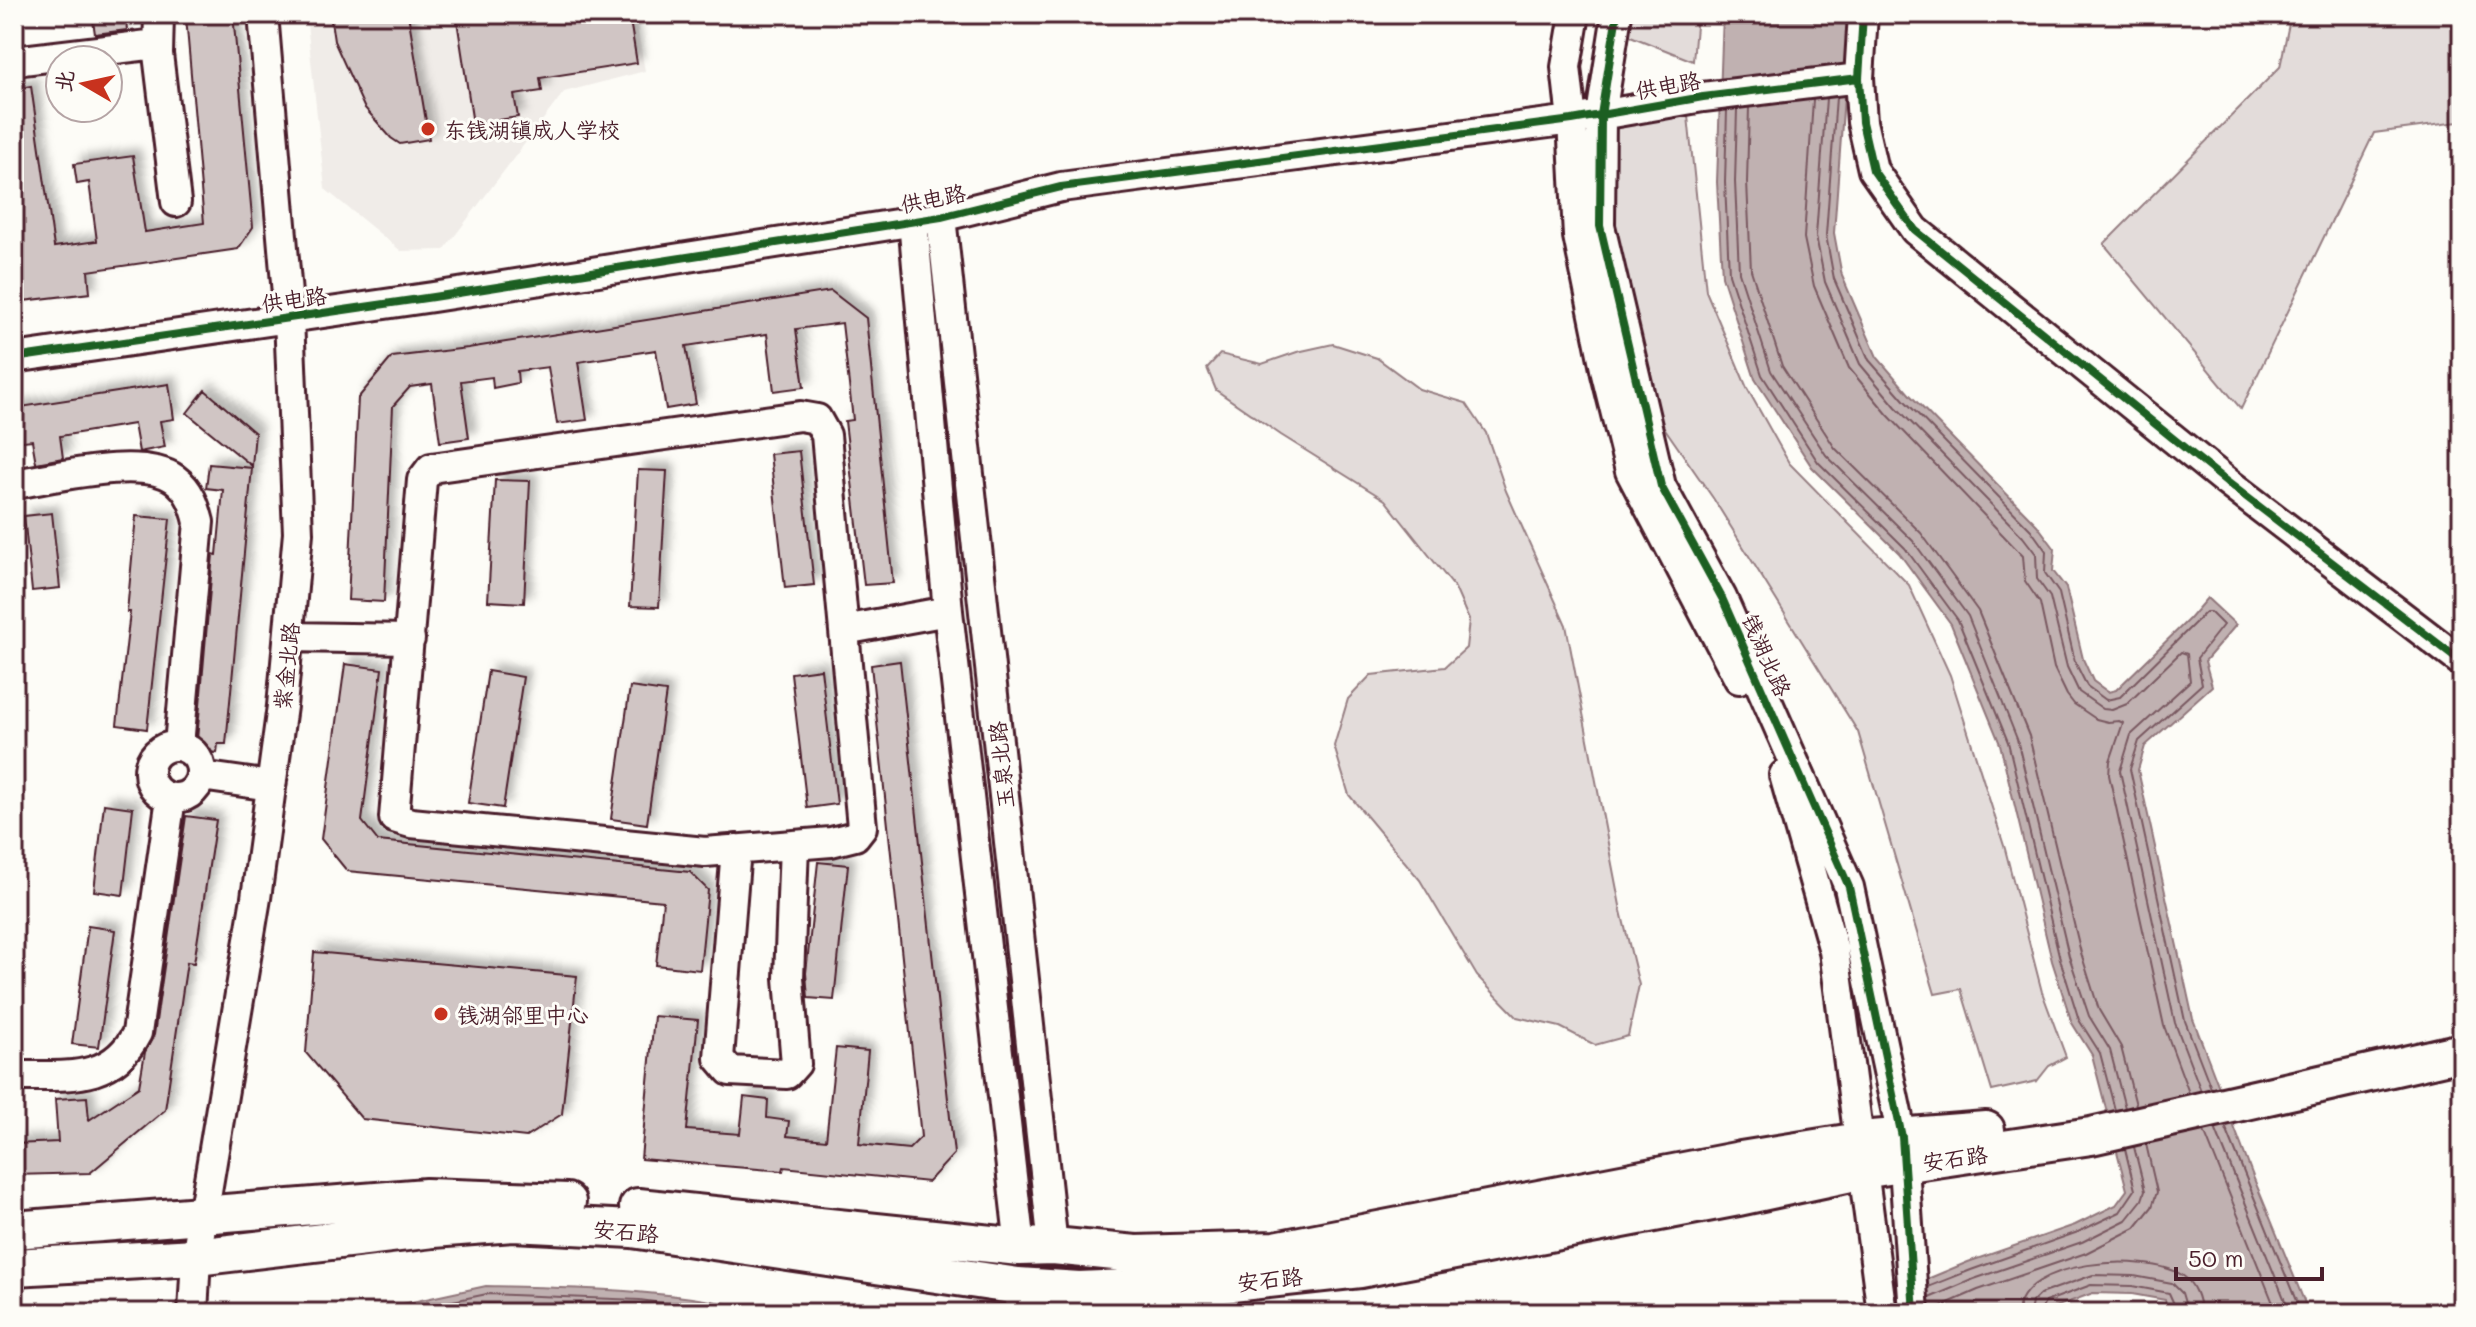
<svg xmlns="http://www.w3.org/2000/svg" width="2476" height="1327" viewBox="0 0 2476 1327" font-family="Mali,'LXGW WenKai TC',sans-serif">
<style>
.built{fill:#f0ece8}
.green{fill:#e3dcda;stroke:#967e82;stroke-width:2}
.water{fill:#c0b1b1;stroke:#91777b;stroke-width:2}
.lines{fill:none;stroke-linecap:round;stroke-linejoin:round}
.shore{stroke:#795961;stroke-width:2}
.building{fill:#d0c5c4;stroke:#4a1f2b;stroke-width:2;filter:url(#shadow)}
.minor-casing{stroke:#4a1f2b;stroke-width:34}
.major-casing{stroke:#4a1f2b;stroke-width:42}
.minor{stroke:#fdfcf7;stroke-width:28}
.major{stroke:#fdfcf7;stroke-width:36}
.cycleway-casing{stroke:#fdfcf7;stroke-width:13}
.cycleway{stroke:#1b5e20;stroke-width:8}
.poi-dot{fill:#c8321e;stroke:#fdfcf7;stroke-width:3}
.labels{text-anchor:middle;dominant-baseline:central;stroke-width:6;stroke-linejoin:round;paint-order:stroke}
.street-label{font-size:22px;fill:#4a1f2b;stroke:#fdfcf7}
.poi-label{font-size:22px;fill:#4a1f2b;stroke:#fdfcf7;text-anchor:start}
</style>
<defs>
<filter id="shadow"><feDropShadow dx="7" dy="-7" stdDeviation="4" flood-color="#0004"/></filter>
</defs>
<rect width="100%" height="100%" fill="#fdfcf7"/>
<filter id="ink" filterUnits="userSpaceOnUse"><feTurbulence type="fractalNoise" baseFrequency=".0125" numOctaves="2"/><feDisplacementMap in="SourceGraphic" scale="16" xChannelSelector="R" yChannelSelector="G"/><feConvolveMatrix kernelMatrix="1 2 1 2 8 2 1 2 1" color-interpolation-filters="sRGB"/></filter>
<g filter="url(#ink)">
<!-- built -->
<path class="built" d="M306,14h329l10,57 -81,21 -120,158 -43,1 -76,-62z"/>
<!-- green -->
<path class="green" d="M1626,14h71l-4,47 -70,-28z
M2291,14h171v112l-4,-4 -84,11 -133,276 -137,-165 176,-177z
M1688,116l18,175 41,97 42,75 120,122 41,90 55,174 37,143 24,65 -17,9 -12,15 -45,10 -31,-102 -26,5 -77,-262 -145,-234 -52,-75 -44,-83 -40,-210z
M1333,344l44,14 42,31 47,14 20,30 20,58 60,134 55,286 18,74 -11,51 -33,9 -35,-18 -43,-10 -40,-41 -57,-96 -71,-85 -15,-49 14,-47 23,-24 74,-8 21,-19 3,-28 -14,-32 -70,-88 -104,-65 -65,-45 -9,-22 13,-14 42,10 35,-12z"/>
<!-- water -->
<path class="water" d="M1723,14h127l-16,219 8,43 35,81 33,38 127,130 18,24 -2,22 13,17 17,71 10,22 15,11 8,-2 73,-71 18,-21 29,27 -31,36 7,25 -67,60 -7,24 55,249 61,160 55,134h-138l-6,-13 -33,-6 -39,-1 -54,20h-193l122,-51 107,-37 41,-20 11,-15 -35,-135 -20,-32 -20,-62 -52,-217 -49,-120 -52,-71 -87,-86 -57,-88 -33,-103 -5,-94z
M486,1286c94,2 190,3 282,27h-407z"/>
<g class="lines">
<!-- shore -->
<path class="shore" d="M1836,97l-10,138 8,44 35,81 35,40 127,130 15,21 -1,22 14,20 16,69 12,24 19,14 14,-3 86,-85h4l13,13 -26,33 5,26 -63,57 -9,28 55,252 26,67
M1826,98l-10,138 9,46 35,82 36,43 127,130 13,17 1,25 13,18 17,70 12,25 24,17 9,1 15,-6 54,-52 6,2 3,27 -59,54 -11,36 55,252 26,68
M1813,100l-9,138 10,48 35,82 39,47 135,141 2,25 15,22 14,65 13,27 7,9 22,15 12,3 11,-1 4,2 -13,38 -1,14 55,251 25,67
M1749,107l-2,75 4,88 31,96 53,82 86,85 57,78 51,125 52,217 18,57 22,37 15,58
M1737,109l-2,73 4,90 32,99 55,84 87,86 55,75 49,123 52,217 20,60 21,34 15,58
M1727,110l-2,72 4,92 33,101 56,87 87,86 53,72 50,122 52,217 19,61 21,33 15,57
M2225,1126l76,187
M2215,1128l75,185
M2204,1131l73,182
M1928,1287l43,-17 107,-38 42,-20 15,-22 -10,-41
M1929,1298l45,-19 108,-37 44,-22 16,-20 3,-9 -11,-44
M1930,1311l48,-21 108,-37 49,-25 17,-21 5,-15 -11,-48
M394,1313l93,-19 153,6 91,13
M442,1313l46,-9 172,9
M2018,1313c2,-54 129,-61 164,-38 12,8 18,24 18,38
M2030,1313l2,-11 8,-8 53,-19 41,1 38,7 10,10 6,20
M2040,1313l5,-11 46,-17 41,1 37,7 9,20"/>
</g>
<!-- building -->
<path class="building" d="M92,14h33l2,16 -32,4z
M216,14h17l20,213 -15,22 -150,22 2,22 -76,9v-29h4l-3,-21h5l-6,-40v-123l17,-3 23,161 43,-6 -8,-59 -12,2 -3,-20 59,-8 12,76 59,-9 -18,-206z
M330,14h78l21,125 -29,5 -9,-6 -27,-31 -30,-66z
M456,14h173l8,49 -97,15 2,13 -28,4 4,22 -45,7z
M831,291l35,27 27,265 -29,2 -19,-164 8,-1 -11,-97 -46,6 8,58 -30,4 -7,-57 -81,12 10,58 -30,5 -10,-59 -78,12 9,58 -30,4 -9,-57 -31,4 1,12 -25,5 -1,-11 -31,4 8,57 -29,4 -8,-58 -22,3 -17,19 -9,196 -36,-2 10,-202 34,-41 76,-9z
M169,384l5,35 -14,2 5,26 -26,5 -5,-28 -74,12 3,22 -27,5 -4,-23 -18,2v-34z
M205,390l50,43 -3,33 -65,-53z
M799,451l15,134 -29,3 -15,-134z
M209,464l43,4 -26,276h-8l-1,9 -15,-2 1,-10 -6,-1 16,-186 4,1 6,-65 -17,-2z
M638,470l29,1 -8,136 -29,-1z
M495,480l35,1 -6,122 -36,-2z
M52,513l8,75 -28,3 -8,-75z
M136,516l34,3 -23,210 -30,-4 13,-113h-3z
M900,661l54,493 -26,28 -144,-15 -1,4 -142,-12 13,-143 44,4 -11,110 53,4 4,-37 24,3 -1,18 22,3 -2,15 39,4 10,-92 32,3 -9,93 50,5 12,-12 -50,-472z
M345,664l37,5 -20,152 16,20 312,31 18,18 -8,80 -44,-5 7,-64 -316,-30 -26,-32z
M821,669l16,135 -30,4 -16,-135z
M488,671l35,6 -20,131 -35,-5z
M630,687l36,5 -19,132 -36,-5z
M104,804l29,4 -10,87 -29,-4z
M186,816l30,4 -22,143 -7,-1 -22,148 -75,63 -76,2v-31l44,-2 -3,-43 32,-2 2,23 50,-33 6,-35 9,-17z
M818,862l30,3 -14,135 -26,-2 -2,-25z
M88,926l27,4 -16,117 -27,-3z
M314,952l263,24 -15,138 -36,23 -164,-18 -56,-66z"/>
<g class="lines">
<!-- minor casing -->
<g class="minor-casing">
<path id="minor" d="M159,14l-1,40 18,148
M1575,14l-9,53 6,53 6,116 28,138 24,97 109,208
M1617,14l-16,101 -1,111 61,260 61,112 127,289 53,250 12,176
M1863,14l-4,64 3,44 11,48 42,60 312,252 235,180
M14,61l143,-17
M941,217l112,1029
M913,221l35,390 72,636
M14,358l419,-61 508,-80 120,-30 511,-67 131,-23 156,-19
M800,416l17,3 9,16 36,392 -7,9 -24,6 -126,10 -294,-29 -17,-5 28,-338 9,-12z
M14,484c40,-6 128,-29 161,-5 15,11 20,27 24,43l-20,223
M844,630l104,-19
M289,637l121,2
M149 772a26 26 0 1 1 52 0a26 26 0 1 1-52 0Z
M1784,775l50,176 48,362
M201,776l70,10
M736,849l-17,209 11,13 57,3 9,-10 -7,-86 5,-133
M14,1076c50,-1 97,8 123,-43l34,-235
M1018,1286l2,27
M193,1313l3,-56 60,-359 26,-192 16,-173 -9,-215 -26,-304"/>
</g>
<!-- major casing -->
<g class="major-casing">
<path id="major" d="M638,1207l382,40 33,-1 83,8 139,-4 466,-90 131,-21 114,-9
M14,1230l412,-33 141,5
M14,1267l182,-10 237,-28 80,-6 119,6 386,57 61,4 144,-6 137,-15 378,-72 137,-29 216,-32 371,-84"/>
</g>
<!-- minor -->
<use href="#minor" class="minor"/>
<!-- major -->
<use href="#major" class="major"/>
<!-- cycleway casing -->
<g class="cycleway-casing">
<path id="cycleway" d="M1617,14l-16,101 -1,111 61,260 61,112 127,289 53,250 12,176
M1863,14l-4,64 3,44 11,48 42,60 312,252 235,180
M14,358l419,-61 508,-80 120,-30 511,-67 131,-23 156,-19"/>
</g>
<!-- cycleway -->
<use href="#cycleway" class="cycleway"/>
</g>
</g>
<!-- markers -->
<g class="poi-dot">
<circle cx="428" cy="129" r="8"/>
<circle cx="441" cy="1014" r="8"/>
</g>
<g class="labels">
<!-- street labels -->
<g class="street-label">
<text transform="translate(1668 85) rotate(-10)">供电路</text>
<text transform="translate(933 198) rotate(-11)">供电路</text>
<text transform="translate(294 299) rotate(-8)">供电路</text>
<text transform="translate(1767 655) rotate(66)">钱湖北路</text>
<text transform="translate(286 666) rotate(-84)">紫金北路</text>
<text transform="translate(1001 765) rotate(-96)">玉泉北路</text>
<text transform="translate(1955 1158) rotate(-8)">安石路</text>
<text transform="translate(626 1231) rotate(5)">安石路</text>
<text transform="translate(1270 1279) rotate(-6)">安石路</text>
</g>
<!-- poi labels -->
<g class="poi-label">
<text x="444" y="129">东钱湖镇成人学校</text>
<text x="457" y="1014">钱湖邻里中心</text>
</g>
</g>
<!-- margin -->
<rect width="2476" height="1327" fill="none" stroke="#fdfcf7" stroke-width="48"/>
<rect x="24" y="24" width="2428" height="1279" fill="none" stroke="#4a1f2b" stroke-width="3" filter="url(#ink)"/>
<!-- north arrow -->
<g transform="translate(84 84) rotate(279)"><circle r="38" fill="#fdfcf7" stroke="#b5a4a5" stroke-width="2"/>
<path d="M0-6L14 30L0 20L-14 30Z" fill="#c8321e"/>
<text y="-12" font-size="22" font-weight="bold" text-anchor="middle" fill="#4a1f2b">北</text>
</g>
<!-- scale -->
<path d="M2176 1267v12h146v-12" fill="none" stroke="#4a1f2b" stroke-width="4"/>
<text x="2188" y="1267" font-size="24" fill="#4a1f2b" stroke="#fdfcf7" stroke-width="6" paint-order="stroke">50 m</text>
</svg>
